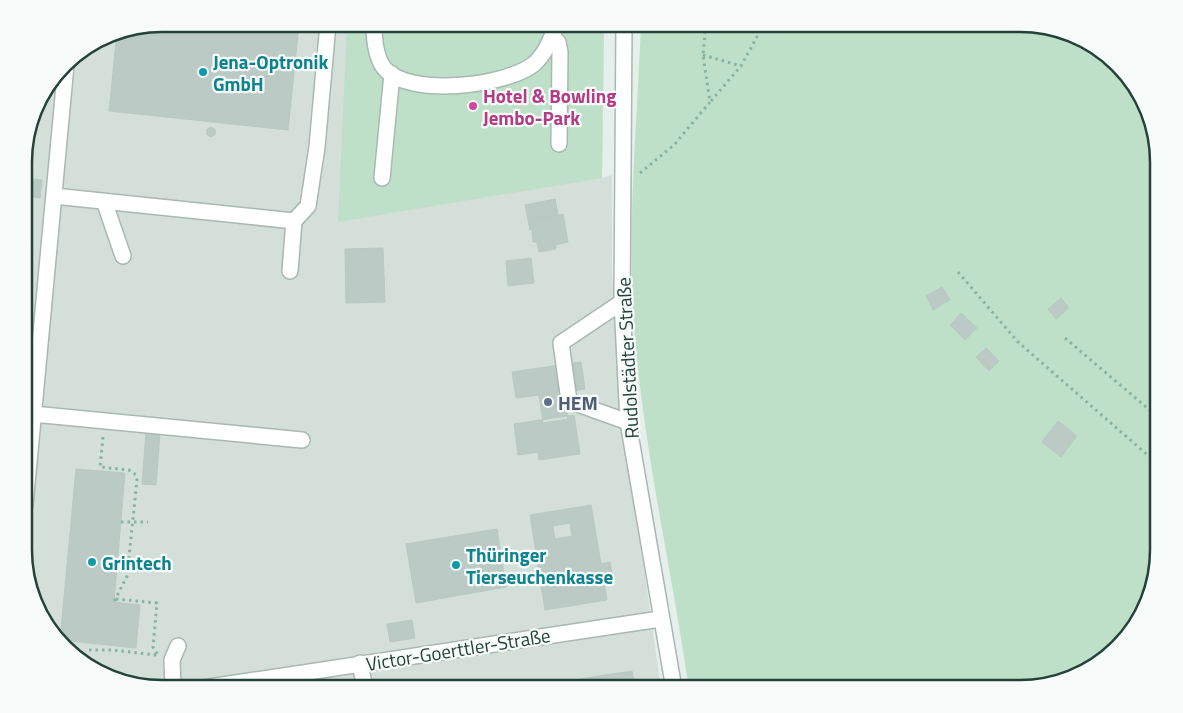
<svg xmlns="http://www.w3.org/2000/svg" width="1183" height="713" viewBox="0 0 1183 713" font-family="'Titillium Web',sans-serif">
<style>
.built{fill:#d4dfda}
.green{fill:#bfe0c8}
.building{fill:#bbcac4;stroke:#b8c9c2;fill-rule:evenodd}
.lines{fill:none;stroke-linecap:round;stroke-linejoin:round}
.minor-casing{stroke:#a8b8b2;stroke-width:18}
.path{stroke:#86b3a5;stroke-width:3;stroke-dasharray:2.5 4;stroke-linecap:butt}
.minor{stroke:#fff;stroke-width:15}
.culture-dot{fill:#0f9aa8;stroke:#f7fbf9;stroke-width:2}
.hotel-dot{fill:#d1479c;stroke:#f7fbf9;stroke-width:2}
.service-dot{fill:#5c6f8a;stroke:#f7fbf9;stroke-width:2}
.labels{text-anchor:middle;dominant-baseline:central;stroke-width:4.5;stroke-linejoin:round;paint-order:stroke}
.culture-label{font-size:19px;font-weight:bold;fill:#0d838f;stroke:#f7fbf9;text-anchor:start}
.hotel-label{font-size:19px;font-weight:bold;fill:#b23c85;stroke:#f7fbf9;text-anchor:start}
.street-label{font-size:19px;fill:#24423a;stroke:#f7fbf9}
.service-label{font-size:19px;font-weight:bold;fill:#4e5e75;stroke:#f7fbf9;text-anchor:start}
.rim{fill:none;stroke:#24423a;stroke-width:2.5}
</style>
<rect width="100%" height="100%" fill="#e6efeb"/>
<!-- built -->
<path class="built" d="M162,24h442l-2,154 10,-3v96l6,111 43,307h-499l-69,-18 -46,-43 -22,-59v-425l13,-43 33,-43 38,-24z"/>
<!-- green -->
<path class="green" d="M347,24h257l-2,154 -264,44z
M641,24h380l69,18 51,51 18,60v407l-18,60 -51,51 -60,18h-341c-17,-117 -44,-233 -54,-351 -9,-104 2,-210 6,-314z"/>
<!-- building -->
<path class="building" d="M162,24h137l-11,106 -179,-19 8,-78z
M206.5 132a4.5 4.5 0 1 1 9 0a4.5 4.5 0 1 1-9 0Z
M30,179l12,1 -2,18 -12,-2z
M555,199l3,15 -27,6 2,9 -3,1 -5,-25z
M563,214l5,28 -12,3v4l-17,3 -2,-10h-4l-2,-22z
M383,248l2,54 -39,1 -1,-54z
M531,258l3,25 -26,3 -2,-25z
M942,287l8,13 -17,10 -7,-14z
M1061,298l8,10 -13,11 -8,-10z
M961,313l16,15 -12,12 -15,-15z
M986,348l13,13 -10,10 -13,-14z
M581,362l4,27 -21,3 4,27 -25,4 -4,-28 -23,3 -4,-26z
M574,415l6,39 -41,6 -1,-8 -20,3 -4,-31z
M1058,421l19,15 -16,21 -19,-15z
M146,432l14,1 -4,52 -14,-1z
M76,469l49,4 -11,129 26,3 -4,43 -76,-8z
M591,505l10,59 9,-2 3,18 -9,1 3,19 -62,10 -15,-95zM570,523l2,13 -17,3 -2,-13z
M497,529l9,58 -90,16 -10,-59z
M412,620l3,18 -25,4 -3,-18z
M632,671l3,18h-120z"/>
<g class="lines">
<!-- minor casing -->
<g class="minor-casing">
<path id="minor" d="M374,24c0,14 1,32 10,44 25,30 122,18 150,-4 11,-10 18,-26 22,-40
M624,24l-2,278 6,120 46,267
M552,36l6,6 2,10 -1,92
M382,178l10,-104
M54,196l240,25 14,-15 9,-59 11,-123
M104,201l19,55
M290,271l4,-50
M622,302l-61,41 8,58 59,21
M33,414l269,26
M25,505l41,-440
M360,663l5,26
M173,689l-1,-29 6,-14
M196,689l464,-70"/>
</g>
<!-- path -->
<path class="path" d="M99,40l7,1
M703,55l38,11
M711,101l30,-35 23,-42
M640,173l34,-28 36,-43 -7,-47 3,-31
M958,272l60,70 141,123
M1065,338l94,80
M103,437l-3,30 29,3 7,5 1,5 -10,96 -13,26
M121,522h27
M116,599l41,4 -4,44 5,8
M89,650h23l45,5"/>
<!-- minor -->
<use href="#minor" class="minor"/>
</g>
<!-- markers -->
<g class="culture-dot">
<circle cx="203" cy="72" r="5"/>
<circle cx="92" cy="562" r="5"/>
<circle cx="456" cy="565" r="5"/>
</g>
<circle class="hotel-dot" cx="473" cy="106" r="5"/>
<circle class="service-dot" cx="548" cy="402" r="5"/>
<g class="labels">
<!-- culture labels -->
<g class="culture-label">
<text x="213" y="61">Jena-Optronik<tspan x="213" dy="22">GmbH</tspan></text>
<text x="466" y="554">Thüringer<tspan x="466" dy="22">Tierseuchenkasse</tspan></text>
<text x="102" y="562">Grintech</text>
</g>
<!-- hotel labels -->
<g class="hotel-label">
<text x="483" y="95">Hotel &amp; Bowling<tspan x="483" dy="22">Jembo-Park</tspan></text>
</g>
<!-- street labels -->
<g class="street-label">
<text transform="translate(627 358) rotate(-93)">Rudolstädter Straße</text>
<text transform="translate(458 649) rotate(-9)">Victor-Goerttler-Straße</text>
</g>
<!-- service labels -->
<g class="service-label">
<text x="558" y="402">HEM</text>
</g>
</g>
<!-- crop -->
<path d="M0 0H1183V713H0ZM162 32H1020A130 130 0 0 1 1150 162V550A130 130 0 0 1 1020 680H162A130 130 0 0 1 32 550V162A130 130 0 0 1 162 32Z" fill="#f7fbf9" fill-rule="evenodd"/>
<path class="rim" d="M162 32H1020A130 130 0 0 1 1150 162V550A130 130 0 0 1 1020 680H162A130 130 0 0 1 32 550V162A130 130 0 0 1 162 32Z"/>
</svg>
